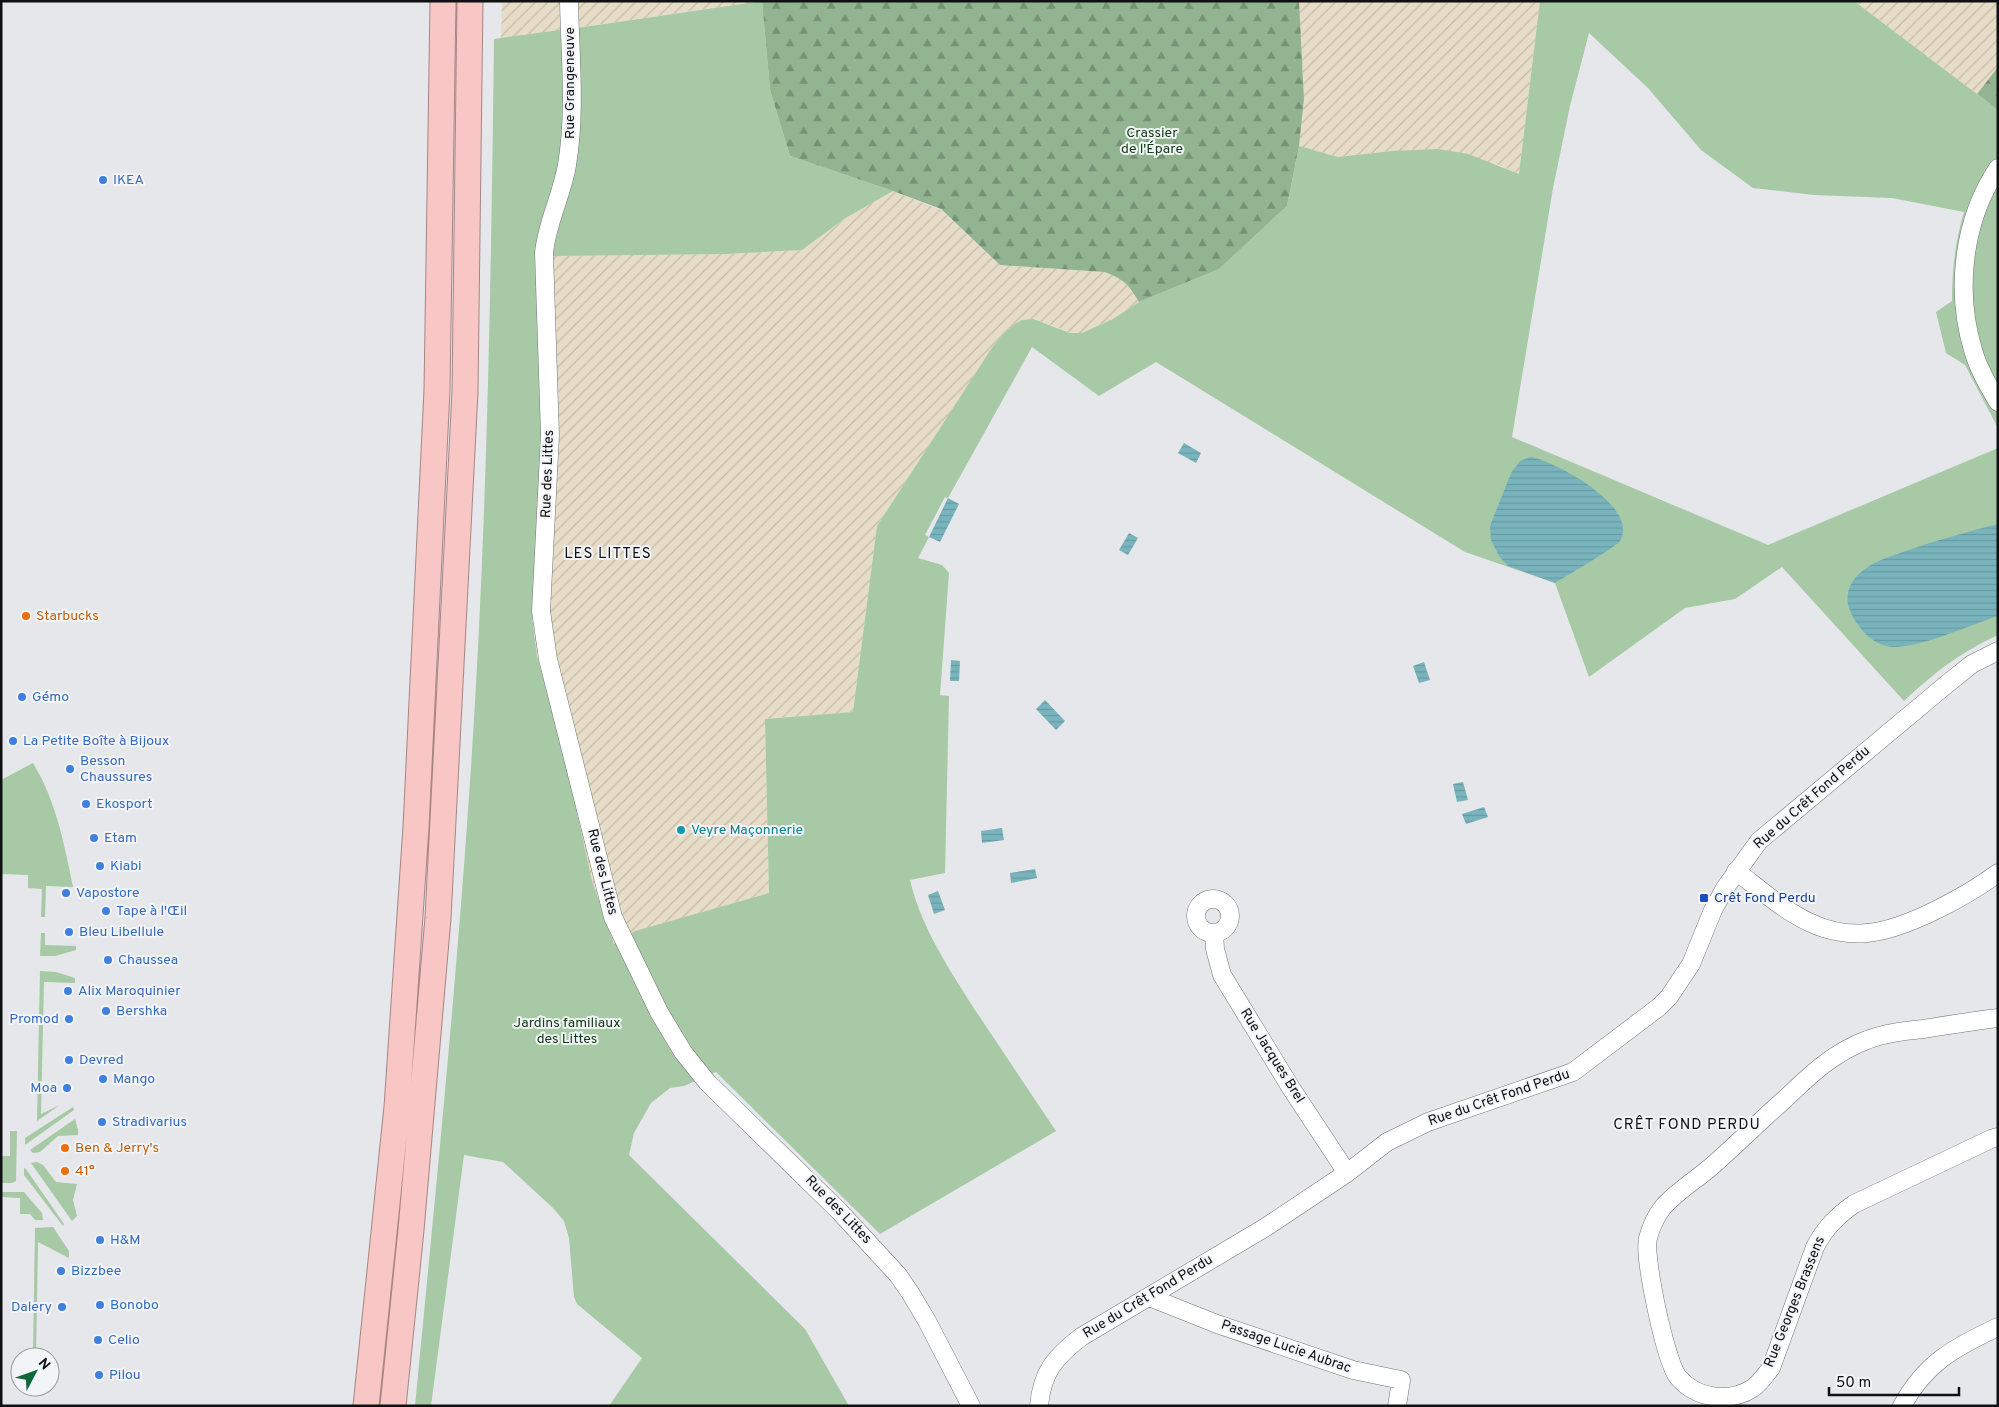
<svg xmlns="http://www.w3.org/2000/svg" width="1999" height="1407" viewBox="0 0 1999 1407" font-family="Overpass,sans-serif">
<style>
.industrial{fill:url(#industrial-furrows)}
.green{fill:#a7c9a5}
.forest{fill:url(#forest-firs)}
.water{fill:url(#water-rules)}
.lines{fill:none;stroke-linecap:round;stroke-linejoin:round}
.minor-casing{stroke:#727477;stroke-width:19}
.highway-casing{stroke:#a68686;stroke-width:27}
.minor{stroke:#fff;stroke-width:18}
.highway{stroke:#f8c6c5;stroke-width:25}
.shop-dot{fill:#3f7fe0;stroke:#f2f4f8;stroke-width:2}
.food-dot{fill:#e8710a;stroke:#f2f4f8;stroke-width:2}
.culture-dot{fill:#0f9aa8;stroke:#f2f4f8;stroke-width:2}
.transit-dot{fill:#1a4fb4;stroke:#f2f4f8;stroke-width:2}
.labels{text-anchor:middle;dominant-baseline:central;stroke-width:4;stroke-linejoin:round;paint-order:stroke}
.street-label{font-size:14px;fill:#0f1011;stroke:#f2f4f8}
.park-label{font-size:14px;fill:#0f4112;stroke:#f2f4f8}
.shop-label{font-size:14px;fill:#366cbe;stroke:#f2f4f8;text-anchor:start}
.food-label{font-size:14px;fill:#c56008;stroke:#f2f4f8;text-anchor:start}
.culture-label{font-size:14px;fill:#0d838f;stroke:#f2f4f8;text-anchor:start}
.transit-label{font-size:14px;fill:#164399;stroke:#f2f4f8;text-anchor:start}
.neighbourhood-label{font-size:15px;letter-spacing:1px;fill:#0f1011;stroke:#f2f4f8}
</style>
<defs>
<pattern id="industrial-furrows" width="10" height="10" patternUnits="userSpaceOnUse" patternTransform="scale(1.25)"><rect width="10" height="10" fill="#e6dcc7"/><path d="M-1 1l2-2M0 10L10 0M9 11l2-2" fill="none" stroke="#c4bcaa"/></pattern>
<pattern id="forest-firs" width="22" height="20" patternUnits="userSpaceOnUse" patternTransform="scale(1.25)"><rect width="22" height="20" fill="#92b491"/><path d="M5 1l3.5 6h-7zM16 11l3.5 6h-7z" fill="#769175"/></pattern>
<pattern id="water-rules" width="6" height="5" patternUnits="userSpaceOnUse" patternTransform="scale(1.25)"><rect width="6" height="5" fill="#79b4bd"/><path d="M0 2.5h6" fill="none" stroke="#679aa1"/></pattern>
</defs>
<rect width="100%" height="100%" fill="#e5e7ea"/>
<!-- industrial -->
<path class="industrial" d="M502,1h259l-260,38z
M1299,1h241l-21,173 -23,-10 -104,-13 -54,6 -39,-11 5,-47z
M1854,1h144v66l-21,27z
M893,191l48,19 59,55 105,7 16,6 9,11 9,13 -26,17 -31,14h-12l-19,-8 -29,-5 -9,5 -22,24 -114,177 -24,186 -88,7 4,174 -134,38 -21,13 -22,-63 -34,-155 -21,-69 -5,-40 9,-136 -4,-225 189,-2 76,-4 42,-31z"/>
<!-- green -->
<path class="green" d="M762,1l8,89 20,66 103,35 -49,28 -42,31 -76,4 -173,2c5,-37 22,-71 25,-108 4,-40 0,-81 -1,-120z
M1540,1h314l144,109v318l-33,-63 -19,-12 -10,-41 16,-11c0,-31 3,-59 12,-89l-72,-14 -78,-3 -61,-7 -52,-38 -53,-62 -59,-55 -19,73 -17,82 -41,249 256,108 230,-97v187c-39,18 -64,38 -94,66l-122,-134 -47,32 -50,9 -96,69 -34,-94 -90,-31 -309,-190 -57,34 -67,-49 -84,151 -3,-1 -20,38 4,2 -11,21 24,7 7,8 -9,122 9,1 -4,177 -35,7c11,47 39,89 65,130 27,40 54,81 81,121l-176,103 -164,-162 -32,14 -14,2 -19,15 -17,30 -5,22 176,174 44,77h-240l33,-48 -65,-54 -3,-7 -5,-59 -5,-17 -11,-13 -50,-46 -39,-7 -33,251h-16c20,-208 41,-416 55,-624 17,-247 21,-495 24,-743l66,-9 4,36 1,48 -7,61 -16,228 -1,78 -9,136 5,40 21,69 34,155 22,63 21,-13 134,-38 -4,-174 88,-7 24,-186 114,-177 12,-15 10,-9 9,-5 11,-1 37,14h12l31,-14 26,-17 80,-33 68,-63 12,-60 39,11 54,-6 46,-2 30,5 51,20z
M33,763c23,38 31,80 40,124l-27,-1 -1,31h-4l1,-28 -14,-1v-13l-27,-1v-94z
M41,933h4v12l31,1v4l-21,6h-15z
M40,971l16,1 19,6v5l-31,-1 -3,132 19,-9 -23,16z
M73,1107l1,3 -49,35v-7z
M75,1119l3,11v5l-20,1 -18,16 -7,1 -3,-3z
M10,1131h7l-1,50 -4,2h-11v-27h9z
M37,1162l6,3 13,17 21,2 -4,16 4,16 -5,5 -41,-58z
M24,1168l2,1 38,55 -1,2 -39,-51z
M1,1192h23l18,21 1,7h-8l-5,-6h-10v-16l-19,-1z
M53,1227l16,24v7l-31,-16 -2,115h-3l2,-129z"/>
<!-- forest -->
<path class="forest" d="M762,1h537l5,98 -5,47 -12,60 -68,63 -80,33c-11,-18 -14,-22 -34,-30l-105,-7 -59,-56 -48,-18 -103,-35 -20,-66z
M1998,67v43l-21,-16z"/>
<!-- water -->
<path class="water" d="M1184,443l17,10 -5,10 -18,-10z
M1531,457c26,5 109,50 89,84 -4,6 -55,36 -65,42l-47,-17 -9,-10 -8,-16 -1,-14 21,-53 9,-12z
M948,498l11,6 -19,38 -11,-5z
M1998,524v92c-28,9 -74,30 -102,31 -22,1 -40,-20 -47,-39 -5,-16 3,-30 16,-39 12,-9 27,-13 41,-18 31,-11 61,-19 92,-27z
M1129,533l9,5 -10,17 -9,-5z
M951,660l9,1 -1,20h-9z
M1424,662l6,18 -11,3 -6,-17z
M1045,700l20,21 -9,9 -20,-21z
M1463,782l5,18 -11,2 -4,-18z
M1484,807l4,10 -22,7 -4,-10z
M1002,828l2,12 -22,3 -1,-12z
M1035,869l2,9 -26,5 -1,-10z
M938,891l7,19 -11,4 -6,-19z"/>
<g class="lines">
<!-- minor casing -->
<g class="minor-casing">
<path id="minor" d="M569,1c1,54 7,110 -2,164 -5,30 -20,57 -23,88l6,182 -9,176 7,48 65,258 46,95 24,40 24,30 132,129 59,64 13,19 16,27 44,85
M1998,168c-35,52 -43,122 -25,182 5,18 15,35 25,52
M1736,871c24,18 48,40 75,52 17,8 38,12 56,10 38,-3 100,-37 131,-60
M1196 916a17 17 0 1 1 34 0a17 17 0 1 1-34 0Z
M1214,933l1,16 7,26 69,113 56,85
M1998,1018c-25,3 -50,7 -75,11 -19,2 -38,4 -56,11 -33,12 -57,35 -82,59 -25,22 -48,45 -73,67 -16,14 -35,25 -49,41 -7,9 -12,20 -15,31 -5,18 18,125 30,139 18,22 52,26 75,11 8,-6 12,-13 18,-20l44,-121c10,-19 22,-31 39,-43l137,-65 7,-2
M1149,1297l68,27 136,46 48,10 -4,26
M1039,1406c3,-34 16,-49 42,-69l185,-110 81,-54 40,-31 41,-20 145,-50 86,-65 10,-10 22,-33 22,-54 12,-22 34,-47 188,-157 25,-20 26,-13
M1902,1406c23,-43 53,-59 96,-79"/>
</g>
<!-- highway casing -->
<g class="highway-casing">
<path id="highway" d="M366,1406l31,-299 19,-280 21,-437 6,-389
M393,1406l18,-176 27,-312 27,-526 5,-391"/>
</g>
<!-- minor -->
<use href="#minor" class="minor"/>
<!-- highway -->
<use href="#highway" class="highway"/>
</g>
<!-- markers -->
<g class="shop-dot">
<circle cx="103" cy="180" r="5"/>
<circle cx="22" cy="697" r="5"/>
<circle cx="13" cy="741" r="5"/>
<circle cx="70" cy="769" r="5"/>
<circle cx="86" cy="804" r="5"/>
<circle cx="94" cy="838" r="5"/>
<circle cx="100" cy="866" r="5"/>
<circle cx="66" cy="893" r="5"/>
<circle cx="106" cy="911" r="5"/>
<circle cx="69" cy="932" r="5"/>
<circle cx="108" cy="960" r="5"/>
<circle cx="68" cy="991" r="5"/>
<circle cx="106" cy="1011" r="5"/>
<circle cx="69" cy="1019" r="5"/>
<circle cx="69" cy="1060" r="5"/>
<circle cx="103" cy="1079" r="5"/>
<circle cx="67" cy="1088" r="5"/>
<circle cx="102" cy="1122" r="5"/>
<circle cx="100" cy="1240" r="5"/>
<circle cx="61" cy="1271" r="5"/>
<circle cx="100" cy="1305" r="5"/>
<circle cx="62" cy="1307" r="5"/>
<circle cx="98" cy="1340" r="5"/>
<circle cx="99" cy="1375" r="5"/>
</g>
<g class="food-dot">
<circle cx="26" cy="616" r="5"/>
<circle cx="65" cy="1148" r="5"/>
<circle cx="65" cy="1171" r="5"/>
</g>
<circle class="culture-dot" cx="681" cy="830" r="5"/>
<rect class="transit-dot" x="1699" y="893" width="10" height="10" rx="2.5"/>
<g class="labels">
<!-- street labels -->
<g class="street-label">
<text transform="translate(570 83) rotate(-90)">Rue Grangeneuve</text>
<text transform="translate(548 474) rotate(-88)">Rue des Littes</text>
<text transform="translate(1812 798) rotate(-41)">Rue du Crêt Fond Perdu</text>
<text transform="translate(602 872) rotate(76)">Rue des Littes</text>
<text transform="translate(1272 1056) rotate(58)">Rue Jacques Brel</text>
<text transform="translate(1499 1098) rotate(-19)">Rue du Crêt Fond Perdu</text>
<text transform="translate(838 1210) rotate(46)">Rue des Littes</text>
<text transform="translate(1148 1297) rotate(-31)">Rue du Crêt Fond Perdu</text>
<text transform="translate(1795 1302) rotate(-68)">Rue Georges Brassens</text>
<text transform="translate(1286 1347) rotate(19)">Passage Lucie Aubrac</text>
</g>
<!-- park labels -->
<g class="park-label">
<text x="1152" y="133">Crassier<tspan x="1152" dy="16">de l'Épare</tspan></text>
<text x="567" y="1023">Jardins familiaux<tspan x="567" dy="16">des Littes</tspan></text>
</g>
<!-- shop labels -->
<g class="shop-label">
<text x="113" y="180">IKEA</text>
<text x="32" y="697">Gémo</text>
<text x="23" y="741">La Petite Boîte à Bijoux</text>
<text x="80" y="761">Besson<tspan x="80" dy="16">Chaussures</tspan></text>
<text x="96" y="804">Ekosport</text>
<text x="104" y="838">Etam</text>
<text x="110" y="866">Kiabi</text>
<text x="76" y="893">Vapostore</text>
<text x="116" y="911">Tape à l'Œil</text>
<text x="79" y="932">Bleu Libellule</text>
<text x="118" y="960">Chaussea</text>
<text x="78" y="991">Alix Maroquinier</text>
<text x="116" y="1011">Bershka</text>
<text x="59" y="1019" text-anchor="end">Promod</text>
<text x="79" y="1060">Devred</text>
<text x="113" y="1079">Mango</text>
<text x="57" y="1088" text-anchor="end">Moa</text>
<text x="112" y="1122">Stradivarius</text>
<text x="110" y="1240">H&amp;M</text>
<text x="71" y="1271">Bizzbee</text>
<text x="110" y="1305">Bonobo</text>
<text x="52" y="1307" text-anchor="end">Dalery</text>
<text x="108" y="1340">Celio</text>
<text x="109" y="1375">Pilou</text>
</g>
<!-- food labels -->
<g class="food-label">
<text x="36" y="616">Starbucks</text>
<text x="75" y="1148">Ben &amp; Jerry's</text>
<text x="75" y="1171">41°</text>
</g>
<!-- culture labels -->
<g class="culture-label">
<text x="691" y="830">Veyre Maçonnerie</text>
</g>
<!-- transit labels -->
<g class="transit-label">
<text x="1714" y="898">Crêt Fond Perdu</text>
</g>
<!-- neighbourhood labels -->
<g class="neighbourhood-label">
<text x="608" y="554">LES LITTES</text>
<text x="1687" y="1125">CRÊT FOND PERDU</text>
</g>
</g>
<!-- border -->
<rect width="1999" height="1407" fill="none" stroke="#0f1011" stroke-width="5"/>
<!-- north arrow -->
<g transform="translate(35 1372) rotate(49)"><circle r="24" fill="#f2f4f8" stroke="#97999c"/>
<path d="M0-4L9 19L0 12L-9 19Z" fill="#0e683b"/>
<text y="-8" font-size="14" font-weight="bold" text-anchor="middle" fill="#0f1011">N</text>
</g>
<!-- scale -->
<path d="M1829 1387v8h130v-8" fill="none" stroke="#0f1011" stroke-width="2.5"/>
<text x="1836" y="1387" font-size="15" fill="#0f1011" stroke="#f2f4f8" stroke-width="4" paint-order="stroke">50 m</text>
</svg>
